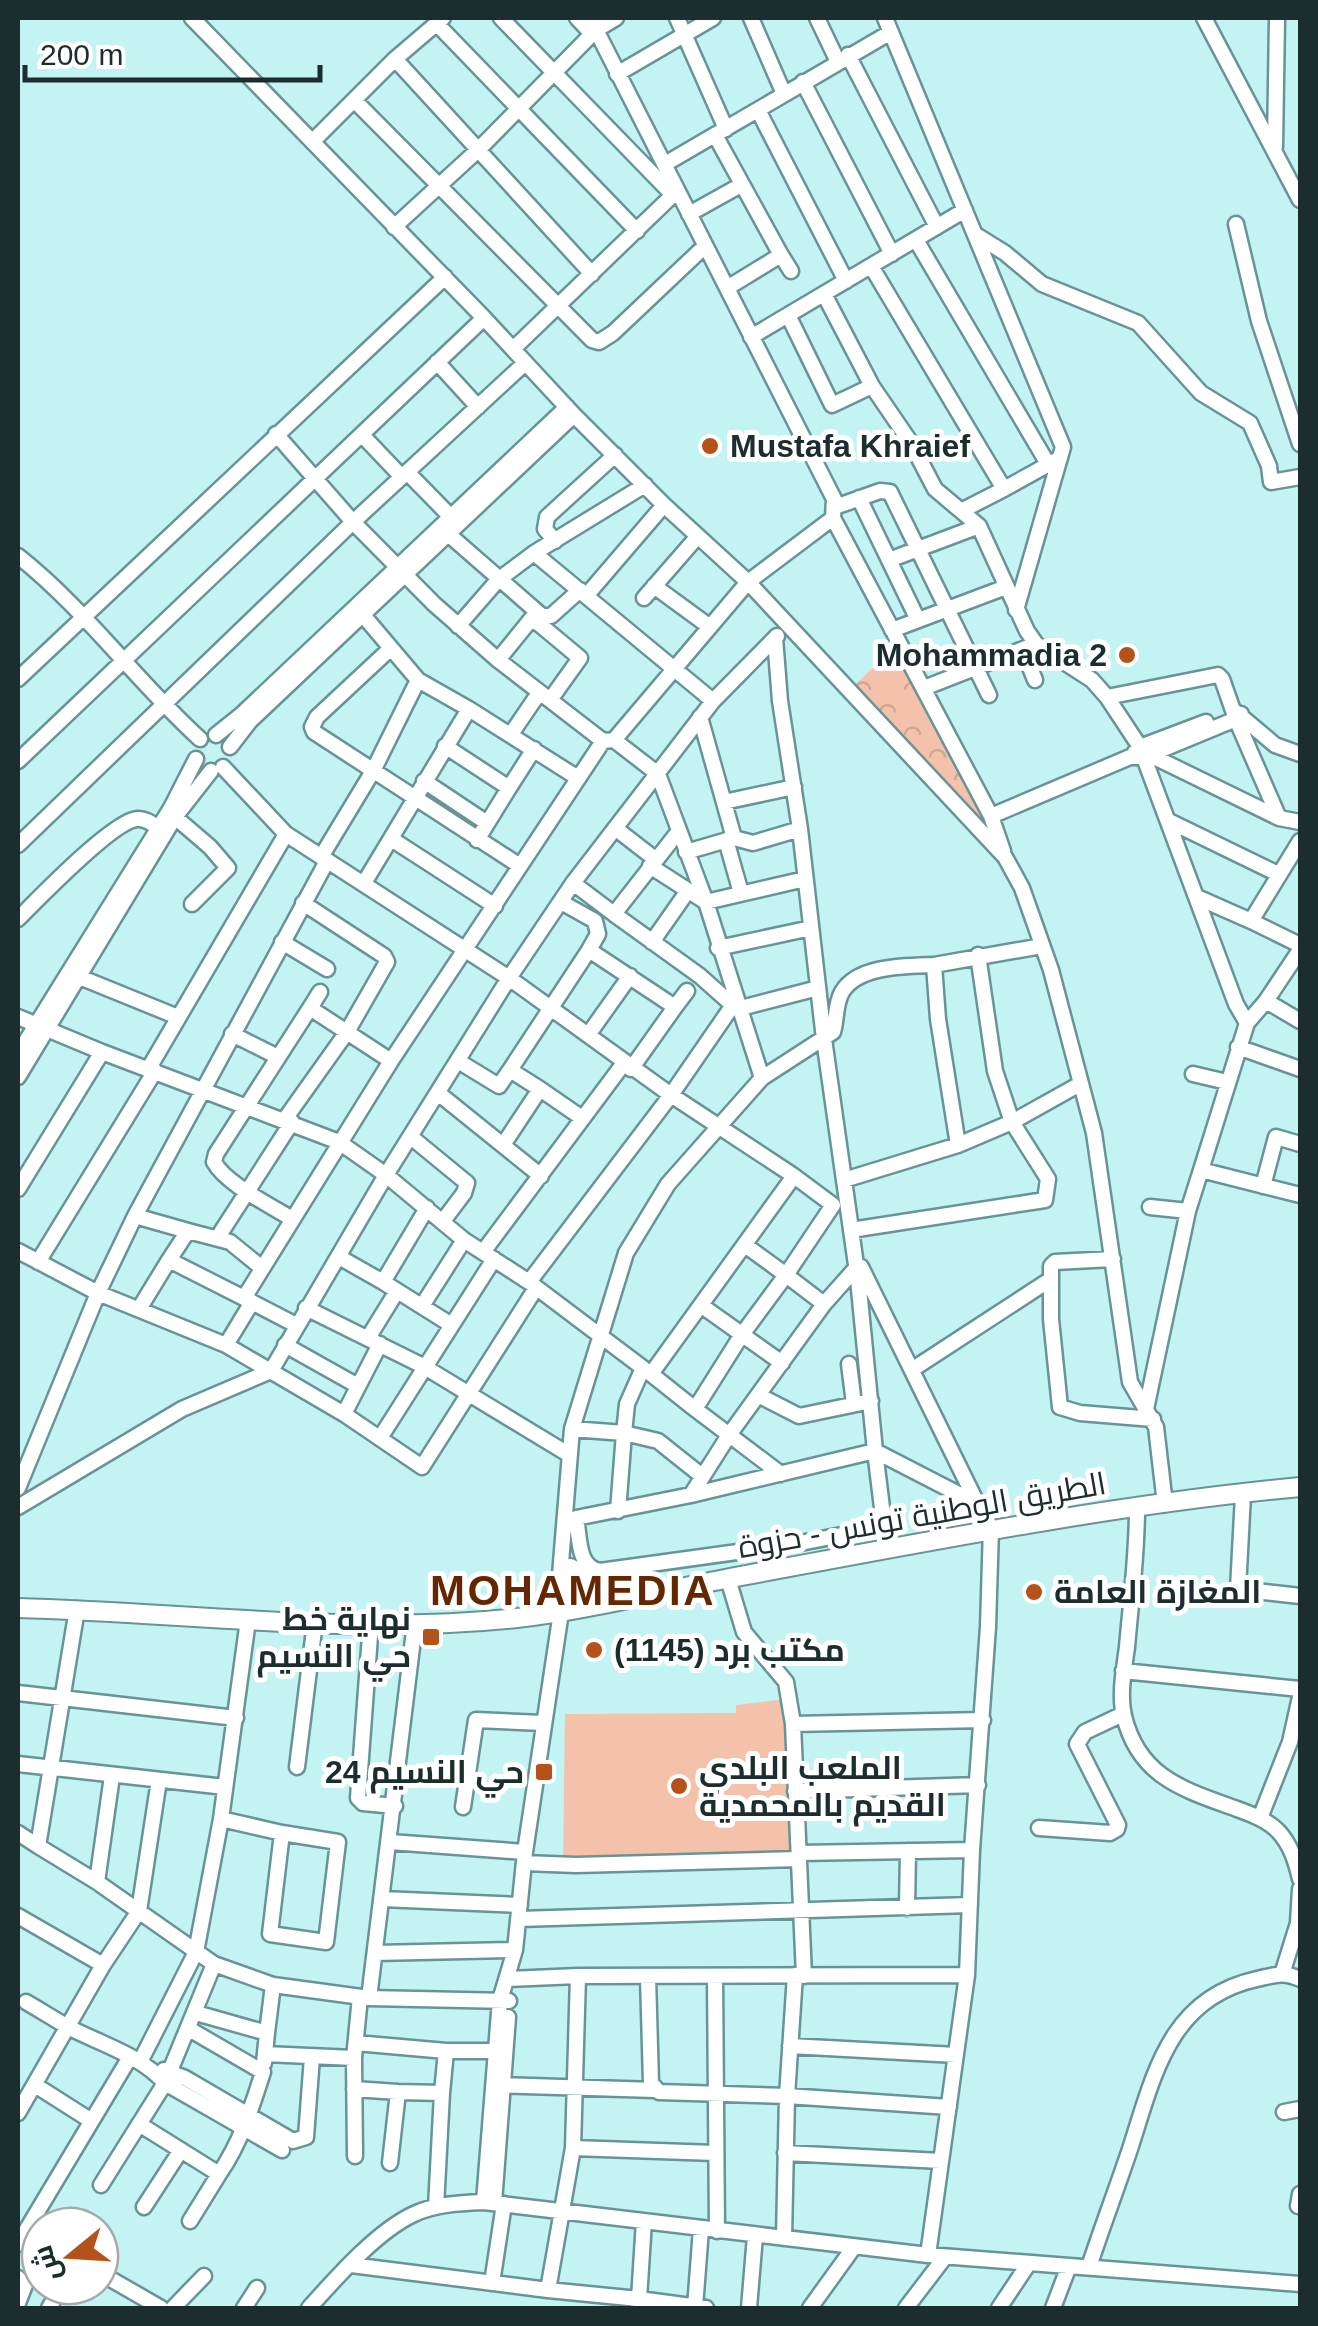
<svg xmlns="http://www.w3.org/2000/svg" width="1318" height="2326" viewBox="0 0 1318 2326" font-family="Helvetica,Cairo,sans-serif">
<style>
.grass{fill:#f4c1aa}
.park{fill:url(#park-crowns)}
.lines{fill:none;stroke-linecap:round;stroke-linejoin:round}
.minor-casing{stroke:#689496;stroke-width:19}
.major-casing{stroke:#689496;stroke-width:22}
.minor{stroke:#fff;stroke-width:14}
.major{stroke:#fff;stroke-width:18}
.poi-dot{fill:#b5521a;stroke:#fff;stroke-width:4}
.labels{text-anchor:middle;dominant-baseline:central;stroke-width:10;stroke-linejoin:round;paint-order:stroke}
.poi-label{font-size:32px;font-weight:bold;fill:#1b2d2e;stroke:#fff;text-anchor:start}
.street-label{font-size:32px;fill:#1b2d2e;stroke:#fff}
.district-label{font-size:42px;font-weight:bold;letter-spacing:2.5px;fill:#652701;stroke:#fff}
</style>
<defs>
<pattern id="park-crowns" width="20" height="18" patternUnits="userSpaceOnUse" patternTransform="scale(2.5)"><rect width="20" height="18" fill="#f4c1aa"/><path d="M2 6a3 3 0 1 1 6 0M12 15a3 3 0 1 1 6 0" fill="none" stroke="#d1a693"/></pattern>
</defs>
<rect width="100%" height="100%" fill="#c4f3f4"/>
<!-- grass -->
<path class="grass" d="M786,1699l13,159 -236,5 2,-149 171,-1v-8z"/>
<!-- park -->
<path class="park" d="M894,647l48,88 50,101 -138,-150z"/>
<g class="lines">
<!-- minor casing -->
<g class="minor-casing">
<path id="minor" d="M192,18l292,300 90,97 90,90 84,77 257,275 17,31 29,82 43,163 36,249 26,45 9,77
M501,18l172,177
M577,18l15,16
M590,18l244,481 -1,19
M677,18l49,111
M751,18l33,76
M817,18l21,44
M885,18l178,429 -47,163
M1204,18l96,182
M436,23l201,208
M848,55l89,172
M395,59l197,215
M617,74l96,-56
M803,82l89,172
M354,100l238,240 7,2 14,-9 92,-87
M758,110l88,171
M715,135l66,120 -54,33
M313,141l82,-82 48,-41
M1275,147l2,-129
M665,164l226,-132
M689,214l52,-29
M1236,224l23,97 41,123
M394,227l85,-78 117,-119 20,-12
M976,235l29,18 37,31 96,39 63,70 49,30 19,43 2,16 29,-5
M916,240l132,224
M781,255l10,16
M871,266l133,223 56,-31
M824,294l48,92 39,57 24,46 44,37 48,105 9,13 56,36 15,17 33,50 96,257 11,19 -46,147
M788,315l44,90 40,-19
M751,337l214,-127
M513,349l164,-158
M437,362l41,45
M276,434l77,88 81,82 64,56 105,81 11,-1 44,34 48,128 56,176 -94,106 -42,69 -54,176 -12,146 1,37 -36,240 -10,98 -15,50 -16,202
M362,435l40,42
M407,472l43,44
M645,485l-111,68 179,148
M859,498l59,122
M835,507l45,-16 10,1 99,203
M963,510l41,-21
M447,533l95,83h9l29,-26
M555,541l-10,-12 2,-12 68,-62
M18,556c67,53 118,125 182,183
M889,560l90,-34
M654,586l56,41
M586,596l78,-91
M644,598l54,-62
M363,615l55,65 51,29 -105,174
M458,626l40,-46 36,-27
M892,630l114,-43
M775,638l5,63 20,128 24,210 34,240 17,172 103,53 13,24 -3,99 -16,223
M390,649l-73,68 -5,10 2,5 206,134
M1023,650l12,30
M498,660l34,-42 48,40 -30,42
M18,679l427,-402
M924,688l112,-44
M1107,697l111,-22 4,4 14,40 43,99
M469,709l109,69
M1236,712l39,33 25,9
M700,717l34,121
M511,734l28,-41
M216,735l25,-20 326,-308
M614,740l134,-158 85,-64 158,298 12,35
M445,746l64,42 -32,52
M230,747l20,-26 324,-306
M1135,752l5,-5 66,-25
M1150,755l129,63 21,4
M18,761l466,-443
M223,767l63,67 223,144 162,117 62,-90
M424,781l63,42
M509,788l25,-39
M724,802l70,-15
M991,816l139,-59h14l92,-38 5,-5
M175,817l35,30 18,21 -36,36
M1169,821l109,53
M615,828l40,31
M678,832l-64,82 86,62 37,33 81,-21
M393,840l102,66
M726,840l15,53
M1300,841l-49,80 49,24
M18,845l335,-323 172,-159
M686,852l48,-14 19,5 47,-14
M321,857l52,-86 45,-91
M650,866l56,36 99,-23
M573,883l41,31
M1199,898l52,23
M561,902l34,19 3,13 -9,16 86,57 12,-16
M18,919c20,-20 95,-98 119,-100 8,-1 15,4 21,9
M282,942l45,27
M652,942l35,-50
M718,948l93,-20
M72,974l106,43
M320,992l-10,16 81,53
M1266,1001l34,20
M18,1017l84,35 237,90 47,33 78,65 65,42 122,92
M1247,1023l19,-22 34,-51
M232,1034l46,23
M588,1035l42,-59
M1238,1047l62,22
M18,1054l153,-246 25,-49
M458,1061l41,25 11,-16 30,19 -37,56
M149,1068l137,-234
M631,1069l44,-62
M510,1070l79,-120
M1193,1074l34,8
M18,1077l157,-260 36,-46
M762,1078l71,-46c4,-13 2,-28 9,-40 16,-27 64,-26 92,-27
M540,1089l42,29
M438,1093l103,83
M285,1119l62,-87 40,-70 -3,-6 -81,-53
M411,1137l56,46 -3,10 -21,28
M958,1145l54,-23 -17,-51 -17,-116
M844,1180l114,-35 -20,-126 -4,-54 108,-19
M1263,1186l13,-49 24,7
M18,1189l84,-137
M1150,1207l38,4
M427,1208l-44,74 67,42
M135,1216l53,15 -19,29 75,38
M292,1219c-22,-14 -66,-35 -78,-57l2,-8 94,-146
M851,1230l194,-30 3,-21 -36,-57 68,-38
M188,1231l42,11 32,26
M218,1237l74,-115
M745,1245l41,30 47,-70 -39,-29
M18,1251l80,42 128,52 118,69 78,53 114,-179
M483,1252l141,-189
M339,1257l44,25
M38,1262l117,-191
M861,1267l116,236
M1051,1279v40l9,88 20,6 73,6
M529,1282l142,-187 123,81 -143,198 44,35 46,-73 45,-61 38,29 -95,131 -38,60 -115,23c4,20 1,49 24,53l195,-27 73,-14 8,-3 7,-11 -8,-65 -184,44
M824,1304l32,-36
M422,1306l42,-66
M702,1306l80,57
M306,1308l117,58 145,88
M139,1309l30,-49
M296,1325l-52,-27 147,-237 212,-320
M368,1338l29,-47
M226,1345l26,-43
M285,1345l73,41
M849,1364l5,40
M913,1369l138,-90v-13l4,-4 58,-3
M760,1396l39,20 72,-15
M695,1409l86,65
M1146,1409l42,-198 13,-41 99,25
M344,1414l36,-70
M572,1429l52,4 3,-29 16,-36
M380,1438l114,-179
M18,1488l80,-195 37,-77 192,-355
M1243,1495l-5,94 62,7
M18,1507l164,-98 89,-38 115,-196 123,-197 64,-95 140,-182 64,-65
M1137,1508c0,47 -6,93 -10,139 -3,22 -8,48 -3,69 15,62 61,74 113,93 14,5 30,11 41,22 13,14 18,31 22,48
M618,1511l6,-78 34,8 44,35
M728,1579l16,53 42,50 7,42
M77,1609l-39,237 59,36 117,82 -49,119 -64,102
M371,1622l-13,176 5,5 32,3
M1123,1671l177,18
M18,1693l218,25
M18,1764l207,23
M297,1767l18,-145
M795,1791l183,-6
M463,1807l13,-87 67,3
M1260,1818l30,-76 10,-45
M221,1819l61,14
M1039,1828l71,5 7,-4 1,-4 -41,-81 8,-12 38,-18
M18,1833l20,13
M282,1833l56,9 -12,100 -56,-8z
M390,1842l135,10
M799,1853l173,-3 -5,125 -39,280
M524,1863l52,2 223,-6
M97,1882l15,-106
M382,1899l138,6
M907,1908l1,-57
M18,1916l85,49
M519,1919l451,-14
M375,1953l140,-3
M214,1964l59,21 96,13 140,3
M1283,1971l15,-48 2,-34
M578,1976l-5,172 142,5
M715,1976l2,255
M804,1976l-11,-252 190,-4
M648,1977l3,106 8,9 128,4 162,11
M508,1979l70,-3 389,-1
M369,1998l46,-375
M26,2002c14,8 28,17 42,25 33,17 72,28 97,56l117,67
M196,2013l71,20 -3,30
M267,2033l6,-48
M356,2043l90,8
M790,2046l166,9
M265,2054l89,4 6,-61
M354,2058l1,98
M140,2062l56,-110 25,-133 27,-199
M164,2070l21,8 108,63 13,-4 6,-80
M35,2085l55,35
M496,2085l159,5
M354,2089l44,3
M1284,2112l16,-3
M18,2113l85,-148 36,-54 20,-131
M139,2124l80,50c21,-30 33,-67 44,-102l-74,-43
M785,2153l156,8
M390,2163l8,-71 44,1 4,-42h51
M494,2203l14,-186
M1298,2206l2,-12
M144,2207l37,-57
M436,2207l6,-114
M190,2221l29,-47
M784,2238l3,-142 8,-121
M18,2244l112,-187
M351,2265l197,25 25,-142
M1089,2267c13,-40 28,-79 41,-118 24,-74 39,-151 127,-170 18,-4 26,-8 43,0
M100,2273l61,35
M18,2278l7,7 -7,18
M492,2283l12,-79
M548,2290l91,9 5,-78
M695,2307l6,-78
M49,2308l13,-22
M173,2308l31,-32
M244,2308l13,-20
M309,2308c27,-30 68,-77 105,-94 21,-10 47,-11 70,-12l444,53 372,29
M638,2308l1,-9 67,9
M749,2308l6,-72
M810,2308l44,-61
M906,2308l39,-51
M999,2308l30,-45
M1053,2308l16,-42"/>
</g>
<!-- major casing -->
<g class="major-casing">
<path id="major" d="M570,1568c15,7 25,23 43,33
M18,1608c165,4 333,28 499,10 70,-8 139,-26 208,-39 190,-35 383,-74 575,-92
M534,1615l12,-10 14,-19"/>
</g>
<!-- minor -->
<use href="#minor" class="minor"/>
<!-- major -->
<use href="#major" class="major"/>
</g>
<!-- markers -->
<g class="poi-dot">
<circle cx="710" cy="446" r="10"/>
<circle cx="1127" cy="655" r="10"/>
<circle cx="1034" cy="1592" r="10"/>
<rect x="421" y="1627" width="20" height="20" rx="5"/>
<circle cx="594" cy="1650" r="10"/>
<rect x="534" y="1762" width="20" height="20" rx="5"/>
<circle cx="679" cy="1786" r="10"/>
</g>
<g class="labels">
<!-- poi labels -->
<g class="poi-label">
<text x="730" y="446">Mustafa Khraief</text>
<text x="1107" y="655" text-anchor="end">Mohammadia 2</text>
<text x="1054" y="1592">المغازة العامة</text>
<text x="411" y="1619" text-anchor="end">نهاية خط<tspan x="411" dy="37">حي النسيم</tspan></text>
<text x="614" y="1650">مكتب برد (1145)</text>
<text x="699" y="1768">الملعب البلدي<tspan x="699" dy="37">القديم بالمحمدية</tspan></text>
<text x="524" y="1772" text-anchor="end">حي النسيم 24</text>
</g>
<!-- street labels -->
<g class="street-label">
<text transform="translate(922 1515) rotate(-10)">الطريق الوطنية تونس - حزوة</text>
</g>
<!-- district labels -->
<g class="district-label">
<text x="573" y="1590">MOHAMEDIA</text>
</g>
</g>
<!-- border -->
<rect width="1318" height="2326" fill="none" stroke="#1b2d2e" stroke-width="40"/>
<!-- north arrow -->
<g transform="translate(70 2256) rotate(252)"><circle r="48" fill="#ffffff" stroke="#a4abab" stroke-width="2.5"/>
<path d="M0-8L18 38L0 25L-18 38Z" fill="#b5521a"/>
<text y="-15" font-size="28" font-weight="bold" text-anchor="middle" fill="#1b2d2e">ش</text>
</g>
<!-- scale -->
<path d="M25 65v15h295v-15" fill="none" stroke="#1b2d2e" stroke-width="5"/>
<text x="40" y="65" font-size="30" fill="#1b2d2e" stroke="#ffffff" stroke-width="8" paint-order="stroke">200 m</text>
</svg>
